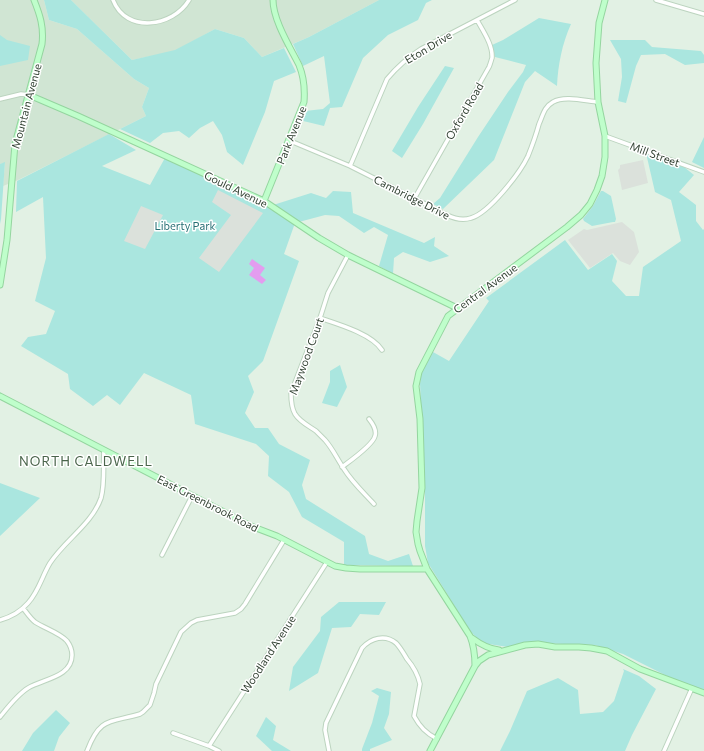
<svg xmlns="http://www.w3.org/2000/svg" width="704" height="751" viewBox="0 0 704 751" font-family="Commissioner,sans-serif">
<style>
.residential{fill:#d0e5d3}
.green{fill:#aae6df}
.parking{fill:#dbe1db}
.water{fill:#e39def}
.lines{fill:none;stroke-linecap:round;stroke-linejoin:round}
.street-casing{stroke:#bcd4bf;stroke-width:5.5}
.secondary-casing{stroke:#94d59f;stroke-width:7}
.street{stroke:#fff;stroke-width:3.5}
.secondary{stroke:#bffecb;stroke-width:5}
.labels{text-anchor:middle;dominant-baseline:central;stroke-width:3;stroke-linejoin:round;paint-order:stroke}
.street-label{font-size:11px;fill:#334334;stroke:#fff}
.park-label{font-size:11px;fill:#276f74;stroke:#fff}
.quarter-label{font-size:13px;letter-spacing:1px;fill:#4a654b;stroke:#fff}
</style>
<rect width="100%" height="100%" fill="#e2f1e4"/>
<!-- residential -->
<path class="residential" d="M0,0h44l5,20 28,9 57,50 15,9 -7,19 4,9 -128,64 -15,6 2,-23 -5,1z
M71,0h308l-70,37 -47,20 -18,-19 -29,-9 -40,22 -43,9z"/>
<!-- green -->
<path class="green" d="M44,0h27l61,60 43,-10 40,-21 29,9 18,19 22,-9 12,24 -22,9 -9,31 -22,53 -16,-13 -5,-17 -9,-14 -13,7 -11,10 -10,-7 -16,2 -13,10 -30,-14 26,-13 -4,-9 7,-19 -15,-9 -57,-50 -28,-9z
M379,0h53l-6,3 -8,17 -30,15 -25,23 -21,49 -12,1 -6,18 -25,-6 6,-9 18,-2 7,-6 -6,-47 -21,10 -10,-22 16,-7z
M539,18l32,6c-9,20 -13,41 -14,62l-22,-15 -10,11 -31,78 -51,49 -10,-5 7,-6 38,-61 30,-45 15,-20 3,-7 -31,-8 -3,-12 11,-5z
M0,35l7,5 23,6 -2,14 -28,6z
M610,40h35l7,7 49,4 3,4v8l-19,2 -20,-11 -24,1 -5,11 -10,37 -8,-2 4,-24 -1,-18z
M445,66l9,2 -31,56 -21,34 -10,-7 26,-44z
M109,134l27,16 -34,16 48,19 16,-29 104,50 41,-13 15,5 7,-7 18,1 2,21 71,30 11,-6 -1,9 15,10 -19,6 -27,-10 -9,6 -1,16 -14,-8 9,-31 -14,-8 -10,6 -25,-17 -14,-1 -30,8 -11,31 15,7 -36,100 -15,15 6,16 -9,21 10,15h13l11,16 31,16 -8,25 4,14 59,37 4,18 19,7 21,-7 4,12 -69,-1v-23l-42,-25 -13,-25 -21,-16 1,-20 -13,-12 -61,-20 -4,-29 -47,-22 -24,32 -13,-10 -14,11 -23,-17 -2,-15 -47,-28 7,-9 18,-3 9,-23 -20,-10 11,-43 -3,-61 -27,15 1,-31z
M704,137v31l-12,-6z
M646,153l38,14 10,8 -15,17 17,13v16l7,9 1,-1v462l-25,-9 -56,-28 -28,-9 -61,-2 -26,4 -26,-4 -12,-12 -42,-68 -3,-17v-60l-5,-102 2,-15 11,-17 16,9 40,-60 -3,-3 79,-58 23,30 24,-16 5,7 -5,20 14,15h13l4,-29 38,-26 -10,-41 -16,-8z
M5,162l-4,57 -1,5v-60z
M601,191h2l8,5 5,23 -1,3h-2l-21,4 -8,-5 -1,-2 10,-13z
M340,365l7,22 -10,20 -15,-4 8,-21v-11z
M0,483l40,15 -40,38z
M339,602h47l-7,13 -19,-1 -9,13 -19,1 -14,45 -29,18 4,-24 27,-36 1,-14z
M623,669l16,7 17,13 -24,46 -7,16h-125l10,-20 17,-40 31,-13 20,12 2,24 23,-2 11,-11 10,-30z
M377,688l14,4 -2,22 -5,14 8,12 -22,9v2h-8v-2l10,-26 7,-27 -8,-5z
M56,710l14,13 -11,14 -5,14h-32l11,-18z
M266,717l10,9 -3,14 18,11h-19l-16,-15z"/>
<!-- parking -->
<path class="parking" d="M643,160l5,23 -26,7 -4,-20 2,-2v-3z
M218,190l45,23 -44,59 -20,-14 32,-43 -19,-13z
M141,206l22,9 -18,34 -21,-8z
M622,222l12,10 5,20 -9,13 -10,-4 -7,-8 -23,15 -22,-28 16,-11 3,1z"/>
<!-- water -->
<path class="water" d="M252,259l13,9 -5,7 6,5 -4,4 -13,-9 5,-7 -5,-4z"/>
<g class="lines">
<!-- street casing -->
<g class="street-casing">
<path id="street" d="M113,0c13,34 60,27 76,0
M656,0l48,14
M0,99l21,-5 8,1
M605,136l99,36
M288,140l62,26 97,49c8,4 15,6 24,3 18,-5 49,-45 57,-62 4,-10 8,-21 11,-32 4,-9 5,-17 14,-22 11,-7 33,-1 45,0
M350,166l37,-87c10,-12 20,-21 34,-30l94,-49
M414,199l75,-132c1,-2 2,-6 3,-9 1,-13 -9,-27 -15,-38
M348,255l-20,38 -8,25 -29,75c0,7 0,14 4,21 5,8 14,12 21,17 3,3 6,6 9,9 8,9 12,19 19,29 8,13 20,24 30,35
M320,318c18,6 52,16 62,32
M342,467c8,-6 31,-22 33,-31 2,-6 -2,-12 -6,-17
M162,555l30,-59
M0,620c11,-3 21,-9 28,-17 11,-12 14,-27 22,-40 15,-23 42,-39 51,-65 4,-14 2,-33 3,-48
M0,717c8,-10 17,-22 28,-29 15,-9 44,-11 44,-33 0,-5 -2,-10 -5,-14 -7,-8 -23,-13 -32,-19 -5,-4 -8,-9 -12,-14
M173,733l36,13 10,5
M209,746l118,-184
M87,751c13,-34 22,-28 53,-37l3,-2 7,-7 4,-12 2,-9 25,-52 10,-9 6,-3 38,-7 6,-4 4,-5 39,-64
M329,751l-4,-21 1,-7 36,-75c9,-10 23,-14 34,-5 4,4 8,11 11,16 6,7 11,16 13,25l-6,32c6,11 12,17 23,23
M664,751l28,-63"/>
</g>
<!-- secondary casing -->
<g class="secondary-casing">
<path id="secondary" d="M29,95l49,21 186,85 55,37 29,17 109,53
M264,201l40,-99c1,-13 0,-25 -5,-37 -9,-18 -26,-45 -26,-65
M0,285l7,-45 8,-96 27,-100c2,-17 -2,-29 -8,-44
M0,396l251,130 26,10 58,30 11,2 14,1h67
M472,638c8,6 16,11 27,12
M475,666l4,-5 9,-6 37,-10 13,-1 17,3h24l12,1 16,3 33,18 64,24
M430,751l45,-85c0,-11 -1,-20 -5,-30l-43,-67 -7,-18 -2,-7 -2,-12 1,-11 5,-33 -2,-69 -4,-33 3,-14 29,-56 119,-89 14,-12 9,-11 7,-14 5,-14 3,-19v-21l-7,-34 -2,-39 3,-40 6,-23"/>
</g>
<!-- street -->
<use href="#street" class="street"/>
<!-- secondary -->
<use href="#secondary" class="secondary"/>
</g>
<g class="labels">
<!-- street labels -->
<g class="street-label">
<text transform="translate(428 47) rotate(-31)">Eton Drive</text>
<text transform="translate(26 106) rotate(-75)">Mountain Avenue</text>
<text transform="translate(464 111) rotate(-60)">Oxford Road</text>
<text transform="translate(291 135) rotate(-68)">Park Avenue</text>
<text transform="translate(655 154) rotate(20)">Mill Street</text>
<text transform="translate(236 189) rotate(26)">Gould Avenue</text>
<text transform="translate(412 197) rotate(27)">Cambridge Drive</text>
<text transform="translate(485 288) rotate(-36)">Central Avenue</text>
<text transform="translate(306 356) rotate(-70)">Maywood Court</text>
<text transform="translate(208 503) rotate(27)">East Greenbrook Road</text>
<text transform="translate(268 654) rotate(-57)">Woodland Avenue</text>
</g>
<!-- park labels -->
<g class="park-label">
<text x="185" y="225">Liberty Park</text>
</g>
<!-- quarter labels -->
<g class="quarter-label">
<text x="86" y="461">NORTH CALDWELL</text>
</g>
</g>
</svg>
